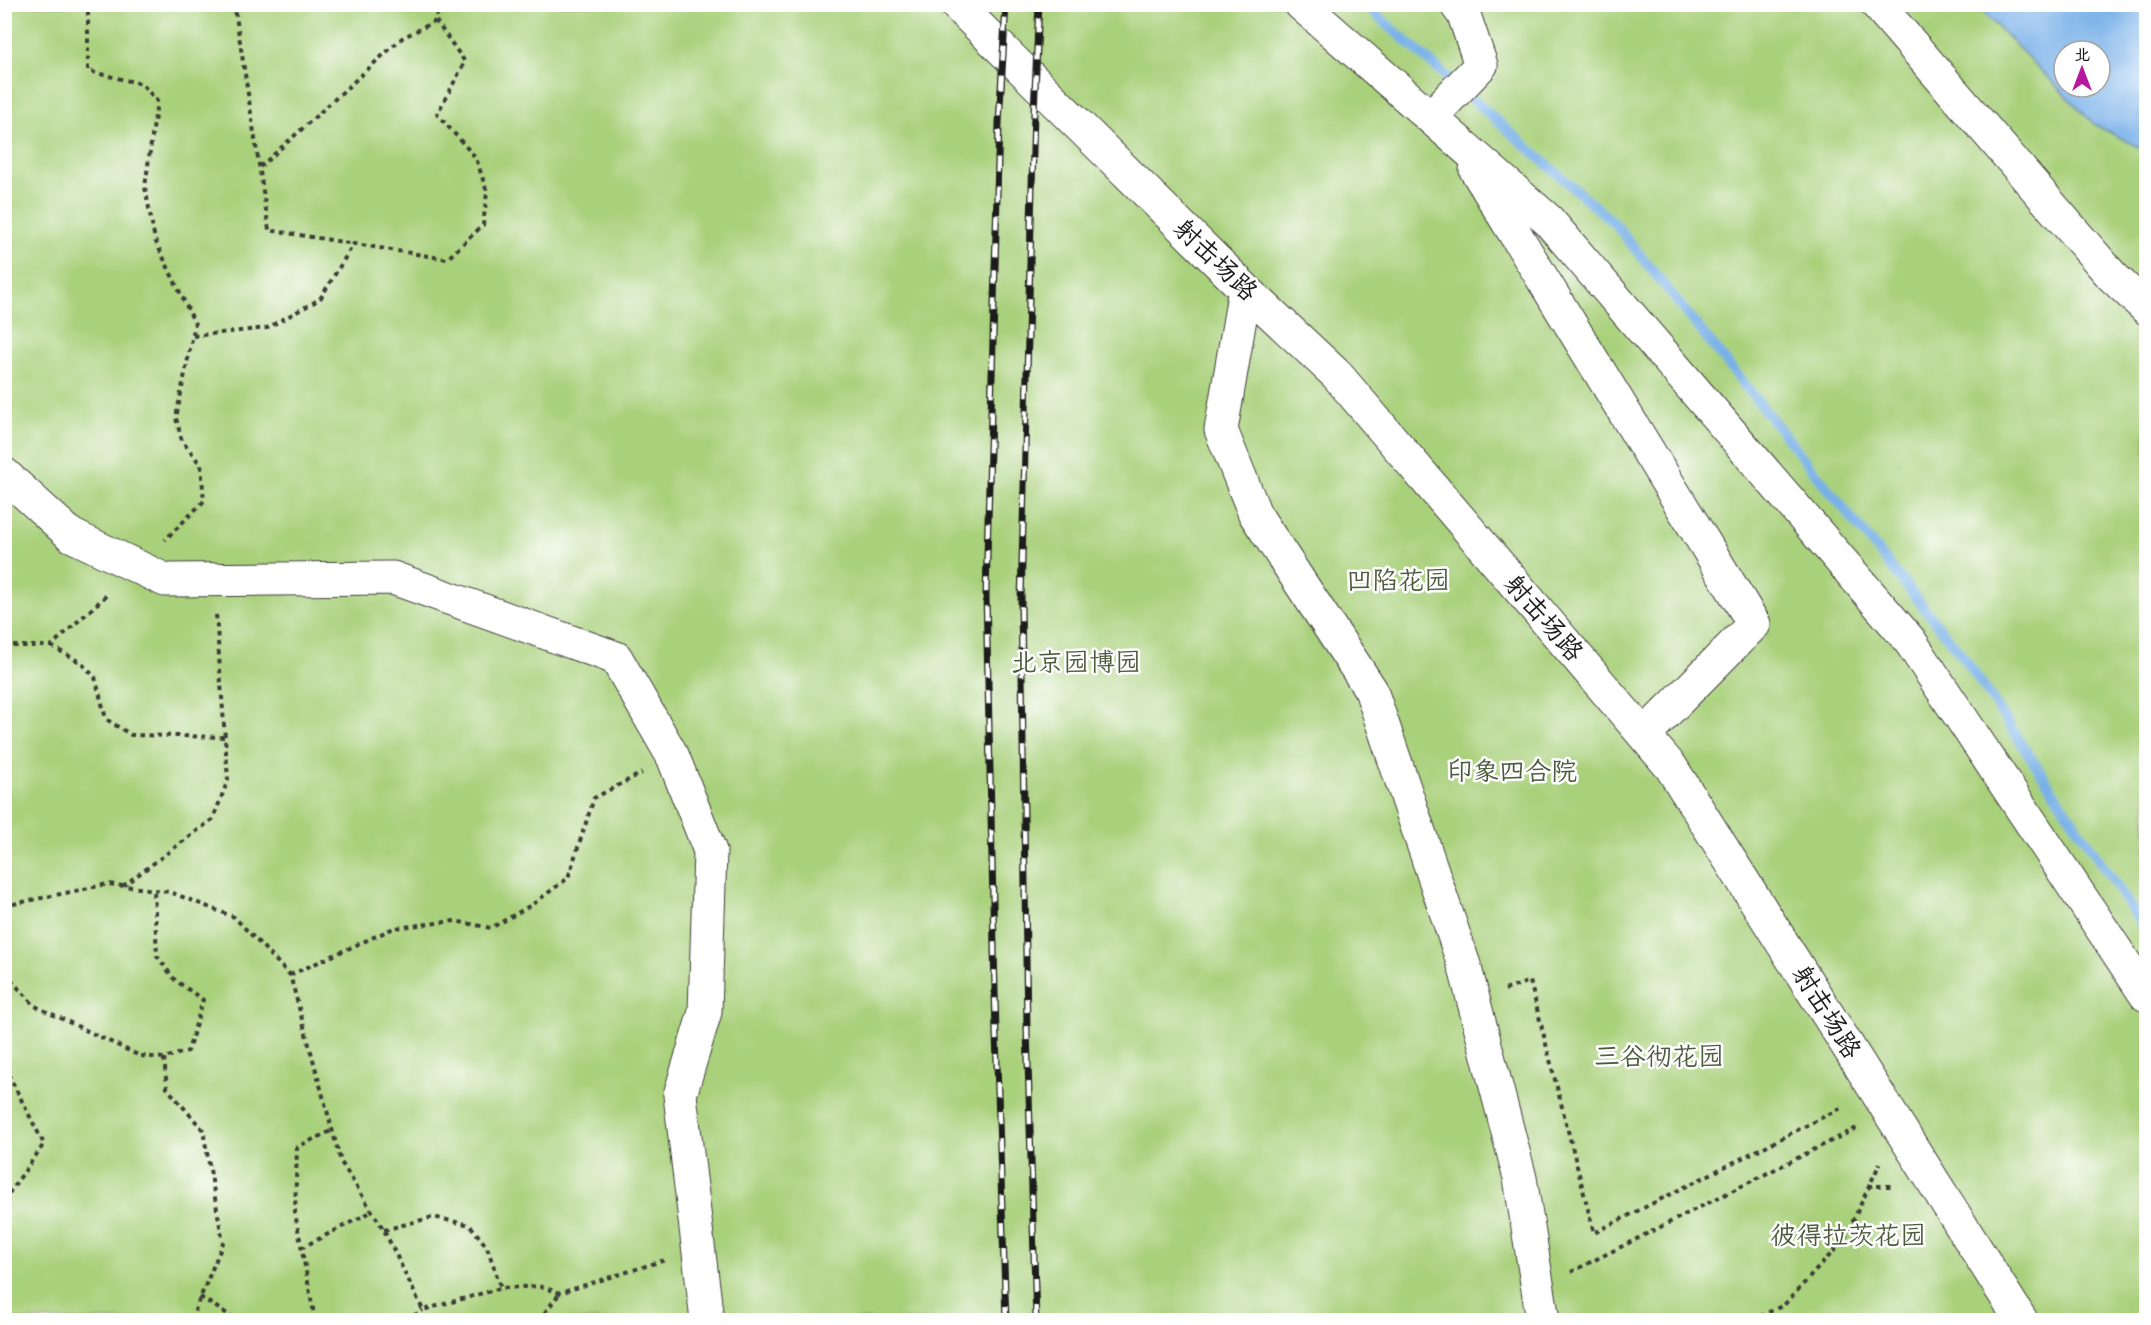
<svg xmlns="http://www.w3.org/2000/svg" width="2151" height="1325" viewBox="0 0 2151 1325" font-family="Caveat,'LXGW WenKai TC',sans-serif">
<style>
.green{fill:#a9d07a;stroke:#62764b;stroke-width:1.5;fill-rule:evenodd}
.water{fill:#78b0e8;stroke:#4a6682;stroke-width:1.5;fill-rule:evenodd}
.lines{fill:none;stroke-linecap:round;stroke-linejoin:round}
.stream{stroke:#78b0e8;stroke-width:10}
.minor-casing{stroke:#3d3c39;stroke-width:35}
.path{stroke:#3d3c39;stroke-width:4;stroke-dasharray:4.5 4.5;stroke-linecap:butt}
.minor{stroke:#fff;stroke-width:33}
.rail-casing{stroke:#1c1c1c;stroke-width:7}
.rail{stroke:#fff;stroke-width:4.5;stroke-dasharray:14;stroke-linecap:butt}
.labels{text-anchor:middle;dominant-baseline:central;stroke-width:5;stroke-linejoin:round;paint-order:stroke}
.street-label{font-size:26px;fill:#1c1c1c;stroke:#fff}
.park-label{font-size:26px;fill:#4d5b3d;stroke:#fff}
</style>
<rect width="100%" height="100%" fill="#fff"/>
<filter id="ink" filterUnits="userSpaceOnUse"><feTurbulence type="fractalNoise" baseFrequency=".0167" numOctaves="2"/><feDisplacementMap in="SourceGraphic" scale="12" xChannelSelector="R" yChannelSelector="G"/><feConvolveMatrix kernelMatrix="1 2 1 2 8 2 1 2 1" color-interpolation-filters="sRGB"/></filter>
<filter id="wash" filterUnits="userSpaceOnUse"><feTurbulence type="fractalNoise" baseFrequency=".008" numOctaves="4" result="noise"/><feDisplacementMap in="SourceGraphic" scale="24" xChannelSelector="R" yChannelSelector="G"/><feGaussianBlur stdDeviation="1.35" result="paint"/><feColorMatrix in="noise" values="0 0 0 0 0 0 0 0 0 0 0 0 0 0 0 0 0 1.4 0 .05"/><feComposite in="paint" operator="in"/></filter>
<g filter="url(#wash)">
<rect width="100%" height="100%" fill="#f8eedf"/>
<!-- green -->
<path class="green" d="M5,5h2141v1315h-2141zM2064,51h36v36h-36z"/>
<!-- water -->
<path class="water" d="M1976,5h170v146l-51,-26zM2064,51h36v36h-36z"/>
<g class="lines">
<!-- stream -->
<path class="stream" d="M1364,4l251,220 350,435 181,271"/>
</g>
</g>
<g filter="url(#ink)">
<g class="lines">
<!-- minor casing -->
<g class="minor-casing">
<path id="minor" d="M956,4l289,285 92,86 334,392 350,553
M1301,4l247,216 362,421 236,354
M1877,4l235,272 34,32
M1431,117l50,-52 -17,-50 -8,-11
M1476,170l278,454 -110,111
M1245,289l-24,141 34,84 116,176 94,278 55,210 23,142
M4,474l67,61 94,45 228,-2 223,80 57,99 37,94 -5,161 -25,83 27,225"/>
</g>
<!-- path -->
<path class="path" d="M93,4l-5,8v59l54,13 15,17 -12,86 10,53 40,84 -19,94 6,23 19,24 3,36 -39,39
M230,4l6,12 33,214 178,29 36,-34 4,-33 -11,-34 -39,-44 28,-52 -29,-41
M260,167l142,-129 34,-17 2,-17
M193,336l74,-8 53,-29 34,-56
M4,646h47l58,-53
M51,646l29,16 15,15 11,42 25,16 94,2
M123,886l90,-67 15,-39 -12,-166
M4,906l104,-22 62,8 64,25 56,58 51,187 43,68 39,80 78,-22 38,-2 21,7 105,-33
M290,975l104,-47 61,-7 36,7 42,-24 35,-26 26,-80 48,-25
M4,984l6,-5 25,27 105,50 24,2 24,-7 15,-51 -28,-20 -18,-24 -3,-66
M1505,990l25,-9 64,252 249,-126
M164,1058l3,30 36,42 20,113 -32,77
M4,1066l40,78 -40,56
M1868,1186h26
M384,1230l49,-13 37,8 17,22 14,41
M301,1248l72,-37
M1571,1272l288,-145
M200,1297l37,23
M315,1320l-20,-107 2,-66 36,-17
M406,1320l17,-10
M539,1320l21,-27
M1752,1320l32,-15 60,-65 36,-77"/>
<!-- minor -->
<use href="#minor" class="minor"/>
<!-- rail casing -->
<g class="rail-casing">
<path id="rail" d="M1006,1320l-10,-285 -10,-441 13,-471 7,-119
M1036,1320l-9,-290 -6,-430 13,-488 5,-108"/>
</g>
<!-- rail -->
<use href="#rail" class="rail"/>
</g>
</g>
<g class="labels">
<!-- street labels -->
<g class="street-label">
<text transform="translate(1216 260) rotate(44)">射击场路</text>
<text transform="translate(1544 618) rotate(49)">射击场路</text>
<text transform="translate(1827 1012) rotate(58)">射击场路</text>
</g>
<!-- park labels -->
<g class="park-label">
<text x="1398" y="580">凹陷花园</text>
<text x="1076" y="662">北京园博园</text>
<text x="1512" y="771">印象四合院</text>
<text x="1659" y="1056">三谷彻花园</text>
<text x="1848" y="1235">彼得拉茨花园</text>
</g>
</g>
<!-- margin -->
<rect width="2151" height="1325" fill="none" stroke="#fff" stroke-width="24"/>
<!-- north arrow -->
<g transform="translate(2082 69)"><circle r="28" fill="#ffffff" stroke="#a4a4a4" stroke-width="1.5"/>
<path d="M0-4.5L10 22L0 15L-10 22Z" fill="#b5179e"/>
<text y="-9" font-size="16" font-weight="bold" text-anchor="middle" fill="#1c1c1c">北</text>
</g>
</svg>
